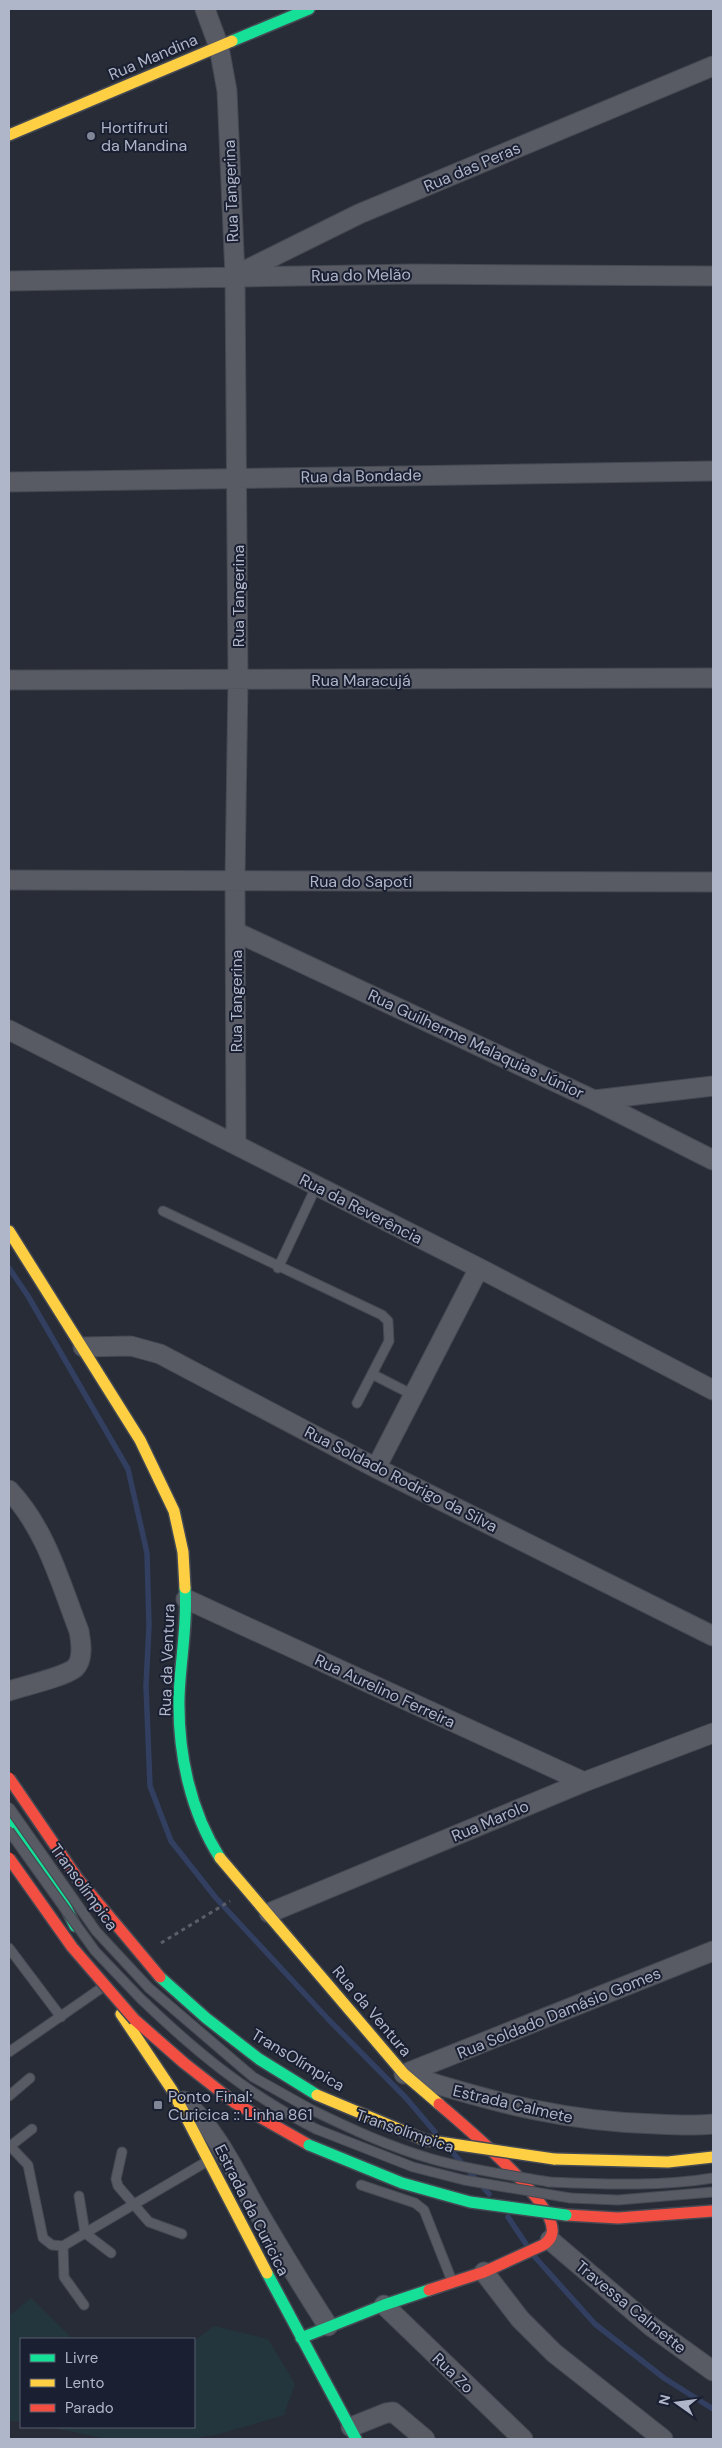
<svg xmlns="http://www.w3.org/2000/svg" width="722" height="2448" viewBox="0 0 722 2448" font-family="'DM Sans',sans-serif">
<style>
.green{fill:#24363d}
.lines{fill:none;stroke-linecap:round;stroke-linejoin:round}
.stream{stroke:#323f61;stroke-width:5.5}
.lane-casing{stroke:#444951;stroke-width:11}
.street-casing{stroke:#444951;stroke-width:21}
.fast-casing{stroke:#444953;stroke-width:14}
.slow-casing{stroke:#444953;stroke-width:14}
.jam-casing{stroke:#444953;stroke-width:14}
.path{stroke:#5a5f68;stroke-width:3;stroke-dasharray:4 4;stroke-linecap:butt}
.lane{stroke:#585a64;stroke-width:9}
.street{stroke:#585a64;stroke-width:19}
.fast{stroke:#16e098;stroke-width:11}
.slow{stroke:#ffcf43;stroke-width:11}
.jam{stroke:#f24e42;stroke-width:11}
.lane-bridge-casing{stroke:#444951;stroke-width:11;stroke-linecap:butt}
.fast-bridge-casing{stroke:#444852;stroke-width:14;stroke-linecap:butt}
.slow-bridge-casing{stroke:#444852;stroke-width:14;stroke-linecap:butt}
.jam-bridge-casing{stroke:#444852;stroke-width:14;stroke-linecap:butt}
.lane-bridge{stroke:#585a64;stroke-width:9}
.fast-bridge{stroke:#16e098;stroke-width:11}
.slow-bridge{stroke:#ffcf43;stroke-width:11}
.jam-bridge{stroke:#f24e42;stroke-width:11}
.poi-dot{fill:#808696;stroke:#1a2031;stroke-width:2}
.labels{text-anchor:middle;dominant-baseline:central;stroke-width:4;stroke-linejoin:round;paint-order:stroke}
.street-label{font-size:16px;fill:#b0b6c9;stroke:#1a2031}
.poi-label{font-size:16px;fill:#b0b6c9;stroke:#1a2031;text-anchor:start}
</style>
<rect width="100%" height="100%" fill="#272c37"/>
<!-- green -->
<path class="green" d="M31,2298l42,41h-52v82h-12v-105z
M214,2326l54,13 27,45 -11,31 -65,19 -28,5h-83l-60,-12h146v-86z"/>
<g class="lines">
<!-- stream -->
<path class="stream" d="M9,1268l19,28 100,173 19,84 2,73 -3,60 4,100 21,55 45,57 112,121 78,79 29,34
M454,2154l35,40
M508,2217l18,27
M534,2256l61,68 69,54 49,31"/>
<!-- lane casing -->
<g class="lane-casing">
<path id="lane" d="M163,1211l219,104 6,6 1,20 -32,62
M278,1268l38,-81
M372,1374l41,21
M9,1948l52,69
M149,1988l104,89 59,33
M140,1998c56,54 107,96 176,131
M9,2052l94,-65
M9,2096l21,-18
M10,2146l18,19 15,73 9,7 11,1 143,-84
M9,2147l23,-18
M122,2152l-6,27 2,7 31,36 33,12
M549,2182c55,2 109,5 164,-4
M361,2185l54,18 9,7 28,71
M79,2196l6,37 26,20
M570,2198l48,2 95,-8
M63,2246l1,31 20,28"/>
</g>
<!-- street casing -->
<g class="street-casing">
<path id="street" d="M205,9l14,38 8,44 8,185 3,404 -3,199 1,266
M238,274l121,-60 354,-148
M9,281l404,-7 300,2
M9,482l704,-11
M9,680l704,-2
M9,880l704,2
M236,932l358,168 119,60
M9,1030l470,238 234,122
M594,1100l119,-14
M83,1347l48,-1 29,8 216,114 337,168
M376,1468l103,-200
M9,1490c37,39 51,92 70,141 2,11 5,28 -4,37 -11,9 -51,18 -66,23
M186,1599l398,183
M269,1913l315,-131 129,-49
M404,2074l309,-123
M413,2077c83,26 155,45 243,47 19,1 38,2 57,0
M184,2101c31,28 50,68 70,104 24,41 48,81 74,121
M550,2240l102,87 61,44
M484,2272l36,47 34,34 109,86
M384,2305l139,134
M351,2427l35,-14 7,-1 32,27"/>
</g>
<!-- fast casing -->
<g class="fast-casing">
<path id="fast" d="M232,41l77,-32
M185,1588c3,36 -5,73 -6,110 -1,55 11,113 41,160
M9,1817l49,74 17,35
M160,1977l46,41 53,41 58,36
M267,2273l89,166
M301,2338l83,-33 45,-15"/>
</g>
<!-- slow casing -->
<g class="slow-casing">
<path id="slow" d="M9,135l223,-94
M9,1231l131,209 34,71 9,41 2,36
M220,1858l184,216 35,30
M121,2014l51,76 95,183
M554,2159l114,3 45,-5"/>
</g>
<!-- jam casing -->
<g class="jam-casing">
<path id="jam" d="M135,2020l49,43 51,40 74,42
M566,2215l52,3 95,-7
M429,2290l55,-18 59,-27c5,-3 8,-6 9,-12 6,-30 -90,-109 -113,-129"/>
</g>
<!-- path -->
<path class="path" d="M161,1943l69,-42"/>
<!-- lane -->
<use href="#lane" class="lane"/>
<!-- street -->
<use href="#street" class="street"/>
<!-- fast -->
<use href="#fast" class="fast"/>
<!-- slow -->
<use href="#slow" class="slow"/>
<!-- jam -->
<use href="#jam" class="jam"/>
<!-- lane-bridge casing -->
<g class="lane-bridge-casing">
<path id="lane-bridge" d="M9,1807l87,124 53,57
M9,1831l86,120 45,47
M312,2110c39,19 78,37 120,49 38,11 78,16 117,23
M316,2129l97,38 51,13 106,18"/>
</g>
<!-- fast-bridge casing -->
<g class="fast-bridge-casing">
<path id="fast-bridge" d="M309,2145l93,38 68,19 96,13"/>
</g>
<!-- slow-bridge casing -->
<g class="slow-bridge-casing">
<path id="slow-bridge" d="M317,2095l108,45 129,19"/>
</g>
<!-- jam-bridge casing -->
<g class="jam-bridge-casing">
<path id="jam-bridge" d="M9,1778l69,101 82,98
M9,1858l63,89 63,73"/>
</g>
<!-- lane-bridge -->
<use href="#lane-bridge" class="lane-bridge"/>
<!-- fast-bridge -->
<use href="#fast-bridge" class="fast-bridge"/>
<!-- slow-bridge -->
<use href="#slow-bridge" class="slow-bridge"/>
<!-- jam-bridge -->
<use href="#jam-bridge" class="jam-bridge"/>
</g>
<!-- markers -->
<g class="poi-dot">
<circle cx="91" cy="136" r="5"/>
<rect x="153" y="2100" width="10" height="10" rx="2.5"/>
</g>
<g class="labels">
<!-- street labels -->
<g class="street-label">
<text transform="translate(153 57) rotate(-23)">Rua Mandina</text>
<text transform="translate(472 167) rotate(-23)">Rua das Peras</text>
<text transform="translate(231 191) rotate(-92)">Rua Tangerina</text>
<text transform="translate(361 275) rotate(-1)">Rua do Melão</text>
<text transform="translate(361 476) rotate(-1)">Rua da Bondade</text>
<text transform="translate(238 596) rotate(-90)">Rua Tangerina</text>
<text x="361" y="680">Rua Maracujá</text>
<text x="361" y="881">Rua do Sapoti</text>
<text transform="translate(236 1001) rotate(-90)">Rua Tangerina</text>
<text transform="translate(476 1044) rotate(25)">Rua Guilherme Malaquias Júnior</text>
<text transform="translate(361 1209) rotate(27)">Rua da Reverência</text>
<text transform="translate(401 1479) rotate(27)">Rua Soldado Rodrigo da Silva</text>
<text transform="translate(167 1660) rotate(-88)">Rua da Ventura</text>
<text transform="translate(385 1691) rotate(25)">Rua Aurelino Ferreira</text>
<text transform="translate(490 1821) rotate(-23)">Rua Marolo</text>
<text transform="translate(84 1887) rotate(54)">Transolímpica</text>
<text transform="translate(372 2011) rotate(50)">Rua da Ventura</text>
<text transform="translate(559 2013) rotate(-22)">Rua Soldado Damásio Gomes</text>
<text transform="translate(298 2060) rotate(31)">TransOlímpica</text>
<text transform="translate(513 2104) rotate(13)">Estrada Calmete</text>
<text transform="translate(405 2131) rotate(19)">Transolímpica</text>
<text transform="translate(252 2210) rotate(63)">Estrada da Curicica</text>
<text transform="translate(631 2307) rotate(39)">Travessa Calmette</text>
<text transform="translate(453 2373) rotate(44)">Rua Zo</text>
</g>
<!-- poi labels -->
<g class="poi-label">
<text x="101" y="127">Hortifruti<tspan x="101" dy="18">da Mandina</tspan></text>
<text x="168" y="2096">Ponto Final:<tspan x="168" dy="18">Curicica :: Linha 861</tspan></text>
</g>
</g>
<!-- border -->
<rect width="722" height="2448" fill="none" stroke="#b0b6c9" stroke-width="20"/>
<!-- legend -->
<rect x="20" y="2338" width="175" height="90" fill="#1a2031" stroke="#565c6e"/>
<rect x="30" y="2354" width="25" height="8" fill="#16e098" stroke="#565c6e"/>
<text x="65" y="2363" font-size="15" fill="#b0b6c9">Livre</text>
<rect x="30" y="2379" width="25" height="8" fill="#ffcf43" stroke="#565c6e"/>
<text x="65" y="2388" font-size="15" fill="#b0b6c9">Lento</text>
<rect x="30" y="2404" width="25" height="8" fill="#f24e42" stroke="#565c6e"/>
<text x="65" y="2413" font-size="15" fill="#b0b6c9">Parado</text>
<!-- north arrow -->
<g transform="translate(677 2403) rotate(284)" stroke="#1a2031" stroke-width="4" paint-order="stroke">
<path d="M0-4L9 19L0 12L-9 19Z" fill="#b0b6c9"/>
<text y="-8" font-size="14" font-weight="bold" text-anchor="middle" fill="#b0b6c9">N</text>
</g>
</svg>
